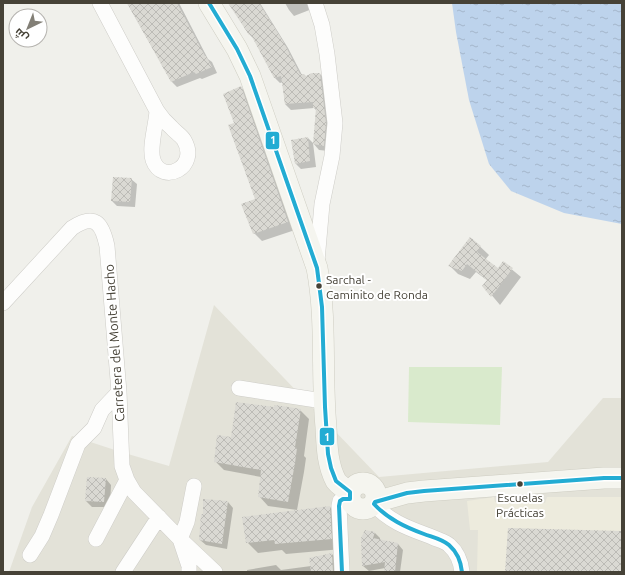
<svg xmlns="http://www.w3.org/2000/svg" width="625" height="575" viewBox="0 0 625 575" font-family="Ubuntu,Cairo,sans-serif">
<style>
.residential{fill:#e3e2d8}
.education{fill:#edebdd}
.pitch{fill:#d9eacc}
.water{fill:url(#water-ripples)}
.shadow{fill:#0003}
.building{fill:url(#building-cross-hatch)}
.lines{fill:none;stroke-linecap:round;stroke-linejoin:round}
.street-casing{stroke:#cecdc8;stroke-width:16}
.secondary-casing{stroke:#cecdc2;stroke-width:22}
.street{stroke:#fdfdfc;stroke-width:15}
.secondary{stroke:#f5f5ef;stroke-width:21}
.bus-1-casing{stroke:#fff;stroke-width:7}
.bus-1{stroke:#23acd3;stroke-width:4}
.bus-dot{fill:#464237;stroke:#fff;stroke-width:1.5}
.labels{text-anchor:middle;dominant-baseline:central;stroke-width:4;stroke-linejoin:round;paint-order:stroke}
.bus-label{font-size:12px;fill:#464237;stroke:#fff;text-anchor:start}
.street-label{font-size:13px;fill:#464237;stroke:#fff}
.line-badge{stroke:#fff;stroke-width:1.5}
.badge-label{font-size:11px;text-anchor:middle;font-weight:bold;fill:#fff}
</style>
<defs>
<pattern id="water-ripples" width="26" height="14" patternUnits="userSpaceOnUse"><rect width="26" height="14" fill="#bdd3ec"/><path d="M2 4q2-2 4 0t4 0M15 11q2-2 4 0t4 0" fill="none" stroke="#a4b6cb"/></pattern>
<pattern id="building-cross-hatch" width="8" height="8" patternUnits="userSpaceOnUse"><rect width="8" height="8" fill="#dad9d3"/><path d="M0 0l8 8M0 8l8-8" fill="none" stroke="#bcbbb6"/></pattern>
</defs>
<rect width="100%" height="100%" fill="#f0f0eb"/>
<!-- residential -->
<path class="residential" d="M214,305l165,172 169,-15 55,-64h19v174h-613l23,-65 40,-71 49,16 48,14z"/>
<!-- education -->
<path class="education" d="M494,497l1,5 50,1 2,-6h75v75h-145l1,-42h-8l-3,-29z"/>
<!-- pitch -->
<path class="pitch" d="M409,367h93l-2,58 -92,-3z"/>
<!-- water -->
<path class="water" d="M452,3h170v221l-58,-11 -53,-22 -22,-27 -20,-64 -13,-68z"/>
<!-- shadow -->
<path class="shadow" d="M127,3h52l29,56 4,3 5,11 -15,6 -2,-1 -23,9 -5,-5z
M229,3h31l28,45 14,27 4,2 14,-3 5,5 4,72 -10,-1 -6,-7 3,24 -15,2 -5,-5 -1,-12 13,-14 6,6 3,-33 -3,-3 -23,2 -6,-6 -2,-22 -3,1 -5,-5 -20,-38 -5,-5z
M285,3h29l-2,6 -18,7 -5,-6z
M241,87l7,8 47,135 -33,11 -8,-8 2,-33z
M131,179l6,5 -2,23 -18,-1 -5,-5z
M471,238l18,17 -4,5 13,9 5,-7 18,15 -21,28 -16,-19 4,-5 -12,-9 -6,7 -12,-5 -8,-8z
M275,408l25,2 9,9 -5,37 2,2 -2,14 -7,38 -29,-4 -9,-10 2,-19 -37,-7 -9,-9 17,-23z
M88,478l18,1 5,6 -1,22h-18l-6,-6z
M228,502l5,6 -6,41 -21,-4 -6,-5z
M330,507l10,11 2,31 -56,5 -4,-4 -24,3 -11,-11z
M366,531l9,2 5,5v3l18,3 5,6 -3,22h-15v-4l-16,3 -6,-5 -1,-27z
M332,554l10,11v7h-95v-2l29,-5 5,5 30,-4z"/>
<!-- building -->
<path class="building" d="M127,3h50l28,53h1l6,11 -16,7 -2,-2 -23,10z
M228,3h31l24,38 17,33h4l2,2 6,-3h8l6,50 -2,23 -11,-2 3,-36h-3v-6l-28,2 -4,-28 -7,2 -23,-43h-2z
M241,86l47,136 -35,12 -12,-30 14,-5 -27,-74 6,-2 -11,-29z
M308,137l2,24 -15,3 -4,-24z
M113,177l19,1 -2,24 -19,-1z
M470,237l11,9 -4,6 21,16 5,-7 10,7 -22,29 -9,-11 5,-6 -20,-16 -5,7 -14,-5z
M236,402l38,5 1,-2 26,4 -6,38 2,1 -2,15 -7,39 -30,-5 3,-27 -47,-8 3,-27 14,2z
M87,477l19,1 -2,24 -19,-1z
M203,499l25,2 -6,43 -23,-4 2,-26h2z
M330,506l2,33 -57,5 -1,-4 -28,3 -4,-26z
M508,528l114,3v41h-117z
M365,530l10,2 -2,6 25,5 -3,29h-11l1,-10 -23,4 -1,-28z
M332,553l1,19h-22l-2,-14z"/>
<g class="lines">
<!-- street casing -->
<g class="street-casing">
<path id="street" d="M100,3l57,108
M315,3l7,22 5,29 8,69 -3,33 -10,48 -5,57
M157,111c4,6 8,11 14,16 4,5 10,8 13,13 16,27 -22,46 -31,20 -4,-13 3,-34 4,-49z
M3,303l69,-75c23,-15 30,-5 35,18l12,146 3,74 5,14 7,12 46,47 35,33
M239,388l84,13
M374,504c15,18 37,25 58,33 6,3 13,4 17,8 8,7 12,17 13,27
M96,539l31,-59
M180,539l7,-17 7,-36
M181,542l8,24v6
M30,555l12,-19 9,-21 27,-71 16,-16 8,-18 17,-18
M123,572l36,-55
M342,572l-3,-66 1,-5 3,-2h7"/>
</g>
<!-- secondary casing -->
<g class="secondary-casing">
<path id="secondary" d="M209,3l28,46 13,27 67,192c10,52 4,106 9,159 1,18 1,37 10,54 4,5 9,8 14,11
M350 496a13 13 0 1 1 26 0a13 13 0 1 1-26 0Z
M375,502l32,-9 17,-2 180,-13h18"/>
</g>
<!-- street -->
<use href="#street" class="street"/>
<!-- secondary -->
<use href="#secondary" class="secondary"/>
<!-- bus-1 casing -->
<g class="bus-1-casing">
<path id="bus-1" d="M209,3l28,46 13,27 67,192 5,39 3,100 3,47 3,14 5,13 14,11v7h-7l-3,2 -1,5 3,66
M462,572c-1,-10 -5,-20 -13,-27 -7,-6 -17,-8 -25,-11 -19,-7 -36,-15 -50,-30l1,-2 32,-9 17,-2 180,-13h18"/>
</g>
<!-- bus-1 -->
<use href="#bus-1" class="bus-1"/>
</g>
<!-- markers -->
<g class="bus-dot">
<circle cx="319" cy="286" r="3.5"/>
<circle cx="520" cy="484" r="3.5"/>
</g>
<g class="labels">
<!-- bus labels -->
<g class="bus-label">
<text x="326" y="279">Sarchal -<tspan x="326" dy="15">Caminito de Ronda</tspan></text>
<text x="520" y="497" text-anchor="middle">Escuelas<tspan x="520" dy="15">Prácticas</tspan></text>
</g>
<!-- street labels -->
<g class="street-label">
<text transform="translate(114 343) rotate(-94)">Carretera del Monte Hacho</text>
</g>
</g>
<g class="line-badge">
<rect x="265" y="131" width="15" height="19" rx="4" fill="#23acd3"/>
<rect x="319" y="427" width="16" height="19" rx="4" fill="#23acd3"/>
</g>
<g class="badge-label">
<text x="273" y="144">1</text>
<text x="327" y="441">1</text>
</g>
<!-- border -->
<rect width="625" height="575" fill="none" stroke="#464237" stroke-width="8"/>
<!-- north arrow -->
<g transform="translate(28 28) rotate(223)"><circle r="19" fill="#ffffff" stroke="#b5b3af"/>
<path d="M0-3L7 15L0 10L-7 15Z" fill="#827f76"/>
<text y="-6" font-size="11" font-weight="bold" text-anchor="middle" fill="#464237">ش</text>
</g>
</svg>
